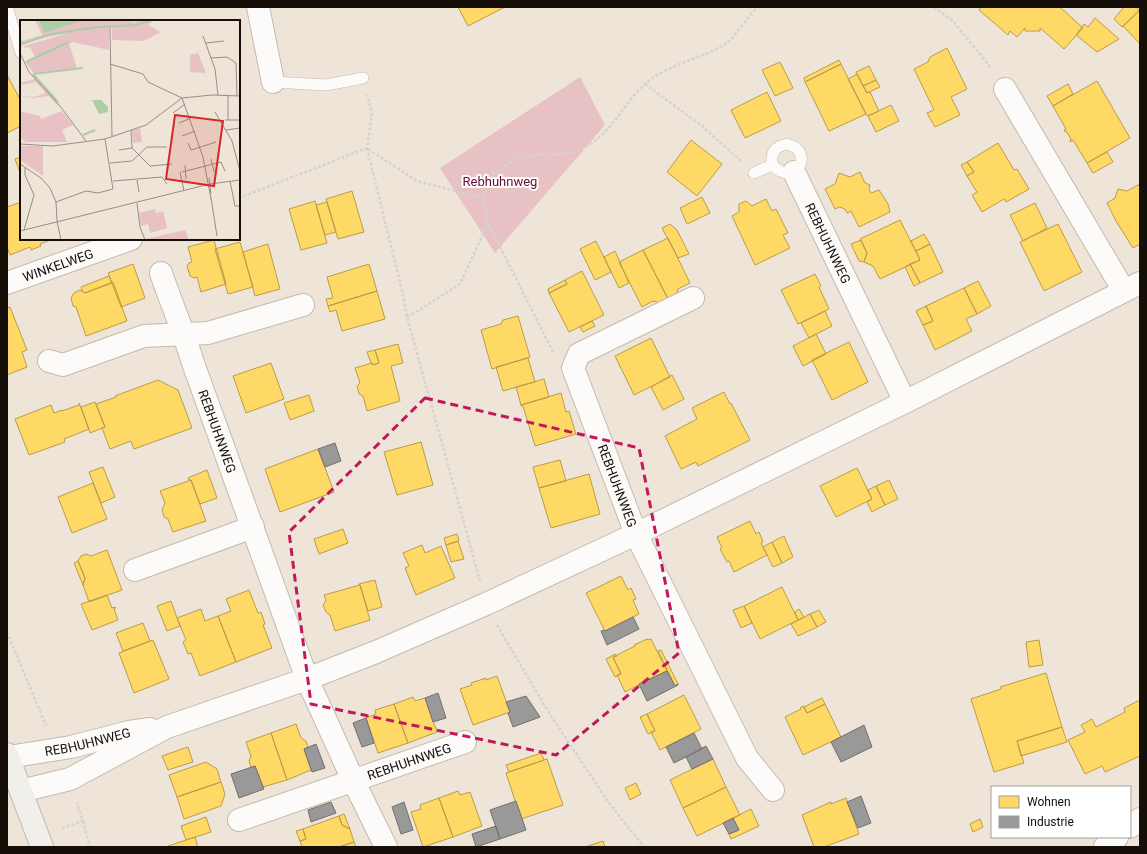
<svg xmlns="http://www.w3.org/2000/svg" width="1147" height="854" viewBox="0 0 1147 854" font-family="Roboto,sans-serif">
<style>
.green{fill:#e7c1c3}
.homes{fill:#ffd966;stroke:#b99c4a}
.industry{fill:#999;stroke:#71706e}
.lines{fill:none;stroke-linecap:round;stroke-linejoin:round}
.lane-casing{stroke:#c1bab0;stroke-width:12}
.street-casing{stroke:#c1bab0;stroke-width:24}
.secondary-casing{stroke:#c1bab0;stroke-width:24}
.path{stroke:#d5d3d0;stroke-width:2.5;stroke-dasharray:3 2;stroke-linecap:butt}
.lane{stroke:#fcfbf9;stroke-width:11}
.street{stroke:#fcfbf9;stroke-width:22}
.secondary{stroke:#f1efe9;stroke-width:22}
.marked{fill:none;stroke:#c2185b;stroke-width:3;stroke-dasharray:8 5;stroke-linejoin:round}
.labels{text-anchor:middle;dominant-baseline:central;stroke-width:4;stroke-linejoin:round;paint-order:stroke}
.park-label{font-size:13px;fill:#640e2f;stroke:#fff}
.street-label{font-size:13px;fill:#150f08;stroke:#fff}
.inset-river{fill:none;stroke:#accda6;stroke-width:2}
.inset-road{fill:none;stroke:#978f85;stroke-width:1}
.view{fill:#d62828;fill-opacity:0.15;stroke:#d62828;stroke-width:2}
.inset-edge{fill:none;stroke:#150f08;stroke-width:2}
</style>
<rect width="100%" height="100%" fill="#eee5d8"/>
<!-- green -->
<path class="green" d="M580,77l25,48 -110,128 -55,-85z"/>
<!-- homes -->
<path class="homes" d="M458,7h47l-37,19z
M981,7h79l23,21 -19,21 -24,-21v3h-15v-3l-8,9 -7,-6 -2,4 -29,-25z
M1124,7h12l3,4 -17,16 -8,-8z
M1140,10v34l-17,-18z
M1095,18l24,21 -22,13 -21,-17 8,-11 4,3z
M947,48l20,41 -16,8 9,18 -25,12 -8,-14 7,-3 -20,-41 14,-7 2,-5z
M839,60l2,4 -36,18 -1,-4z
M780,62l13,26 -18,8 -13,-26z
M841,64l25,50 -37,17 -24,-49z
M869,66l7,14 -13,6 -7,-14z
M857,74l10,19 3,-1 9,19 -11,5 -2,-2 -18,-35z
M7,75l14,26v25l-14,7z
M876,80l4,7 -13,6 -4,-7z
M1097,81l33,57 -43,25 -14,-23 -3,2 1,-3 -5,-8 -1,1 -1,-2 2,-1 -13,-23z
M1068,84l5,10 -20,12 -6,-10z
M767,92l14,29 -36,17 -14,-28z
M891,105l8,16 -23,11 -8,-16z
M691,140l31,24 -25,32 -30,-24z
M998,143l16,27 3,-1 12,20 -23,13 -2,-3 -22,13 -10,-17 5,-3 -10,-16 7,-4 -7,-10z
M1107,152l6,10 -20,11 -6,-10z
M21,157v18l-6,-16z
M967,162l7,10 -7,4 -6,-11z
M860,172l5,11 5,2 -1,4 2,4 8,-3 9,14 2,8 -31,15 -8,-16 -4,2 -2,-4 -6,-2 -4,2 -10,-20 10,-5 4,-11 11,4z
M1140,184v60l-7,4 -17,-27 -9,-18 8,-5 3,-9 9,2z
M352,191l12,41 -26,7 -12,-40z
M702,197l8,16 -23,11 -7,-16z
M766,199l6,12 4,-2 12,24 -5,2 7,13 -35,17 -23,-49 7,-4v-8l7,-3 6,5z
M315,201l12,42 -26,7 -12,-41z
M21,202v37h32l-13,5 1,2 -10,4 -1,-3 -20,8 -3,-8v-40z
M327,202l9,30 -11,3 -9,-30z
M1035,203l12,25 -24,13 -13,-26z
M900,220l20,40 -40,19 -7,-13 -9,-4 3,-9 -7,-14z
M670,224l7,6 12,24 -11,4 -16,-30z
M1058,224l24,48 -38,19 -24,-49z
M924,234l6,10 -14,7 -5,-10z
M668,238l22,45 -12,6 -2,7 -8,3 -25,-49z
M214,240l12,44 -25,8 -4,-15 -3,1 -4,-2 -3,-10 2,-3 3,-1 -4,-15z
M861,240l6,13 -3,9 -5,-1 -8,-17z
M596,241l15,31 -16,8 -15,-31z
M240,242l13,45 -25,7 -13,-45z
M268,244l12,45 -25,7 -12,-44z
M930,244l13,28 -23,11 -10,-19 10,-4 -4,-9z
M643,250l25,49 -8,4 -7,-2 -11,6 -23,-45z
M615,251l14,32 -10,5 -15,-31z
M133,264l12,34 -24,9 -13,-34z
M369,264l8,27 -49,15 -2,-7 7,-1 -6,-21z
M910,264l10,19 -6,3 -9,-19z
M582,271l22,44 -35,17 -20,-39 18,-9 -2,-4z
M815,274l6,12 -2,1 10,22 -31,15 -17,-34z
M109,276l3,7 -27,10 -3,-2 -1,-4z
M565,280l2,4 -18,9 -1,-4z
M978,281l13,25 -14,8 -13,-26z
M113,282l14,39 -41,15 -10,-29 -3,-1 -2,-8 3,-5 6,-3 5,3z
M964,288l13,26 -11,5 6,12 -37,19 -12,-25 10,-4 -7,-15z
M377,291l8,28 -43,12 -6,-21 -6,2 -2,-6z
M926,306l7,15 -10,4 -7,-14z
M10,307l17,43 -5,2 5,15 -20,8v-67z
M825,311l7,15 -23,12 -8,-15z
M518,316l12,41 -38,12 -11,-39 20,-6 2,-4z
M592,321l3,5 -12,6 -3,-5z
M816,334l10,20 -23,12 -10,-20z
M651,338l19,39 -36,18 -19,-39z
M849,342l19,40 -36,18 -20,-40z
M398,344l5,19 -12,3 9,35 -33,10 -4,-15 -4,-2 -2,-8 3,-3 -5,-15 17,-5 1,2 6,-2 -4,-13z
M375,350l4,13 -6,2 -1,-2h-1l-4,-11z
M528,358l7,24 -32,9 -7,-24z
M271,363l13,36 -38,14 -13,-37z
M672,375l12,24 -21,11 -12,-23z
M544,379l5,18 -28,8 -5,-18z
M158,380l20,10 14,38 -58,21 -3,-8 -21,8 -8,-21 3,-1 -9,-23 20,-7 -1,-1z
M724,392l6,12 1,-1 19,37 -52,26 -2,-4 -15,7 -16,-33 32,-17 -5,-11z
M561,393l5,19 3,-1 7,23 -41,12 -12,-40h-2v-1z
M309,395l5,16 -24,9 -6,-17z
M95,402l10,25 -15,6 -9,-26z
M79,403l10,26 -25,10 1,3 -36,13 -14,-36 36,-14 3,8 8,-3v1l17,-6z
M421,442l12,43 -36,10 -13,-43z
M318,449l16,43 -54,20 -15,-43z
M560,460l6,21 -27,7 -6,-21z
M103,467l12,30 -14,6 -12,-31z
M857,468l15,31 -36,18 -16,-31z
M207,470l10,28 -17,6 -9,-24h-2l-1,-2z
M589,474l11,40 -49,14 -12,-40z
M191,480l15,41 -33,11 -5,-13 -4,-2 -2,-8 3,-6 -5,-12z
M889,480l9,19 -13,6 -9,-19z
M93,483l14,36 -35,14 -14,-36z
M876,486l9,19 -13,7 -5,-10 5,-3 -4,-9z
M750,521l6,13 3,-2 4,10 -2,1 6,12 -33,17 -5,-11 -2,1 -7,-13 2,-1 -5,-11z
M343,529l5,14 -29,11 -5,-15z
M457,534l2,7 -13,4 -2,-7z
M784,536l9,21 -11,6 -10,-21z
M458,541l6,18 -13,3 -5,-17z
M772,542l10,21 -9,4 -10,-20z
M422,545l3,8 16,-7 14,32 -39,17 -11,-27 4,-2 -6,-13z
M107,550l15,40 -33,12 -6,-17 2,-7 -7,-17 3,-5 5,-2 5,2z
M78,561l7,17 -2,7 -9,-22z
M621,576l7,14 3,-2 5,11 -3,1 6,14 -34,17 -19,-38z
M375,580l7,27 -14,4 -8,-26 -1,-1z
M360,585l10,35 -35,11 -5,-16 -4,-3 -3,-7 3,-5 -2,-5z
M782,587l16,33 -38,19 -16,-33z
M249,590l9,23 3,-1 4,12 -2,1 9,23 -36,14 -18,-46 13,-5 -5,-12z
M107,595l5,13 3,-1 1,1 -2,1 4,11 -26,10 -11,-26z
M171,601l9,25 -13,5 -10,-25z
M744,606l8,17 -11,5 -8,-18z
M201,609l4,12 13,-5 18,46 -36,14 -9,-23 -3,1 -5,-12 3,-2 -9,-22z
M799,609l5,8 -6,3 -3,-8z
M819,610l7,12 -9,5 -7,-13z
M810,614l7,13 -19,9 -7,-12z
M143,623l7,18 -27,10 -7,-18z
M647,639l1,1 3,-1 16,32 -42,21 -8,-17 4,-1 -8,-17 22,-11 -1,-1z
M153,640l16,39 -35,14 -15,-40z
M1039,640l4,25 -14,2 -3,-25z
M661,650l17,34 -3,2 -17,-35z
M615,654l2,2 -4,1 8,17 -6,3 -9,-18z
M1046,673l16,54 -45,14 7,22 -30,9 -23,-73 30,-10 -1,-2z
M497,676l13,36 -37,13 -13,-36 12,-4 -1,-2 15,-5v2z
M684,695l17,34 -41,21 -9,-18 4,-1 -8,-17z
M413,697l2,4 10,-3 12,34 -29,11 -14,-39z
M822,698l3,6 -18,9 -3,-6z
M1140,700v56l-35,16 -3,-6 -17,8 -17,-34 17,-8 -4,-7 11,-6 4,8 29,-15 -1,-4z
M394,704l14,39 -30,10 -12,-35 10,-4 -1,-4z
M825,704l16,33 -38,18 -18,-38 16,-8 -1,-1 3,-2 4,7z
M647,714l8,17 -7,3 -8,-17z
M296,724l5,14 5,3 2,6 -4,2 7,21 -24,10 -16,-47z
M1062,727l5,15 -46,14 -4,-15z
M271,733l16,47 -24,7 -8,-21 -4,1 -2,-6 2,-5 -5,-14z
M188,747l5,15 -25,8 -6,-14z
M541,753l3,7 -35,12 -3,-7z
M547,759l16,46 -42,14 -15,-46z
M713,759l13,28 -43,21 -13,-28z
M206,762l11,7 4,13 -44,15 -8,-22z
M221,782l4,12 -4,12 -37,13 -7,-22z
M636,783l5,11 -11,6 -5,-12z
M726,787l14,28 -43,21 -14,-28z
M458,791l2,4 10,-3 12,34 -29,11 -14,-39z
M439,798l14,39 -30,10 -12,-35 10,-3 -1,-4z
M846,798l13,36 -35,13h-10l-12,-32 29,-13v2z
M751,809l8,17 -28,13 -2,-5 10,-4 -6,-12z
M344,814l6,15 -8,-4 -3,-9z
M339,816l3,9 8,4 4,13 -15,5h-37l-2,-6 6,-2 -3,-10z
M206,817l5,15 -25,8 -5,-14z
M980,819l3,8 -10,5 -3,-8z
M303,829l3,10 -6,2 -4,-10z
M195,837l3,10h-30v-1z
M603,841l2,6h-20z
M354,842l2,5h-17z"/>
<!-- industry -->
<path class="industry" d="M335,443l6,18 -16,6 -7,-18z
M633,617l6,12 -32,16 -6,-14 3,-1 1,1z
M667,671l8,15 3,-2v1l-31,16 -8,-17z
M438,693l8,25 -13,4 -8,-24z
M526,696l14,21 -27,10 -5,-14 2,-1 -4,-10z
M366,718l8,25 -12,4 -9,-24z
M864,725l8,22 -31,15 -10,-20z
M694,733l8,16 -28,14 -8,-16z
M316,744l9,24 -13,4 -8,-23z
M706,746l7,13 -21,10 -6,-12z
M255,766l9,23 -25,9 -8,-24z
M861,796l10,27 -13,5 -11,-26z
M516,801l10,29 -26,9 -10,-29z
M331,802l5,11 -25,9 -3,-12z
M404,802l9,28 -12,4 -9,-27z
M733,818l6,12 -10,4 -6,-11z
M496,826l4,13 -24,8 -4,-13z"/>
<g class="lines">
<!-- lane casing -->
<g class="lane-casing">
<path id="lane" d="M7,7l14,46
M273,82l53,3 37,-7
M787,144c26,6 12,37 -7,27 -3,-1 -5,-4 -8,-6 -1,-13 2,-18 15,-21z
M754,173l18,-8"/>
</g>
<!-- street casing -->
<g class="street-casing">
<g id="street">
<path d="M258,7l15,75"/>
<path d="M1005,89l119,202"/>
<path id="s1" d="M794,172l111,230"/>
<path id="s2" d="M161,273c10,30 23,59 32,90l114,316 46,101 33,67"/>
<path id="s3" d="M7,283l124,-44"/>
<path id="s4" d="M693,298l-114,56 -6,14 63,166 111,224 26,32"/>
<path d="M49,361l14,4 81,-29 64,-3 95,-28"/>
<path d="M135,570l118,-43"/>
<path id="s5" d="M8,757l63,-10 58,-15 21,-3"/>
<path d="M21,791l49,-12 97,-52 140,-48 69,-27 110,-48 150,-70 269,-132 235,-119"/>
<path id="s6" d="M239,820l226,-78"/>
<path d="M1130,827l10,-8"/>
<path d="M1105,847l12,-10"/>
</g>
</g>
<!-- secondary casing -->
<g class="secondary-casing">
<path id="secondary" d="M7,754l35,93"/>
</g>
<!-- path -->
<path class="path" d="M934,7l19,14 39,48
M645,84l57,42 39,35
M367,148l36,147 4,22 73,264
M368,149l49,32 67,18
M239,198l128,-50 5,-35 -5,-18
M407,317l9,-5 44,-28 28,-61
M553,352l-65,-129 -4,-24 7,-24c8,-5 26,-17 34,-19 22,-4 42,3 62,-10 25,-14 37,-43 58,-62 23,-20 53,-24 79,-39 10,-5 23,-29 34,-38
M497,625l52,88 60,90 35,44
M7,632l39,94
M83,821l7,26
M62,828l21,-7 -6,-18"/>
<!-- lane -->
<use href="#lane" class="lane"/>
<!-- street -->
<use href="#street" class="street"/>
<!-- secondary -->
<use href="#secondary" class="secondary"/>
</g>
<!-- marked area -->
<path class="marked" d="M425,398l214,50 40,205 -123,102 -245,-51 -22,-172z"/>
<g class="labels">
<!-- park labels -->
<g class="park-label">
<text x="500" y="181">Rebhuhnweg</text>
</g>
<!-- street labels -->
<g class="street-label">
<text stroke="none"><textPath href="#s1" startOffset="79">REBHUHNWEG</textPath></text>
<text stroke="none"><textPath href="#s3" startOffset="54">WINKELWEG</textPath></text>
<text stroke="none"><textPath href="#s2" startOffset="168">REBHUHNWEG</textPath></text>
<text stroke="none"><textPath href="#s4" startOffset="268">REBHUHNWEG</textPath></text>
<text stroke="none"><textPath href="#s5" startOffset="81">REBHUHNWEG</textPath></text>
<text stroke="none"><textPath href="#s6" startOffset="180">REBHUHNWEG</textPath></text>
</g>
</g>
<!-- overview -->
<g transform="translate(20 20)">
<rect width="220" height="220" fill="#eee5d8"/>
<path d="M15,0h4l5,12 40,-12h50v4l2,-4h18l-6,5 13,7 -17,9 -32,-1v-12h-3v22l-36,-8 -4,2 8,24 -43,5 -9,-11 10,-5 -5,-10 -5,1 -1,-2 41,-12 -19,3 -26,9 1,-7 2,2 19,-6zM178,33l8,20 -16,-1v-17zM15,59l24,26 -1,1 -9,-10 -16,2 -13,-2 14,1 12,-4 -10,-11 -16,3v-2zM0,91l20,5 1,3 21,-8 11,14 -11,5 5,12h-42l-5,-6zM120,108l2,14 -9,1 -1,-13zM0,126h23v30l-23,-16zM135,189l1,4 7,-2 4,17 -17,5 -2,-9 -7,2 -2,-13zM165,210l4,10 -43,-1z" fill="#e7c1c3"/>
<path d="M19,0h45l-40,13zM72,80h9l7,7v5l-9,2z" fill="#accda6"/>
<path class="inset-river" d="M0,24l32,-10 45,-7 39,-2 16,-5M6,42l43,-20M13,54l50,-6M13,54l25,28M63,115l12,-5"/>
<path class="inset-road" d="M90,8l2,108M183,16l12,33 3,26M186,23l18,-2M0,33l9,19 31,34 26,35M191,38l16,-1 9,6 1,33M90,44l33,10 5,8 34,16M208,76v24M162,78l21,59 8,42M195,92l17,29 8,30M153,93l12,-9M205,100h15M159,103l12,-5M111,110l1,18M206,110l14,-2M162,116l13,-5M168,123l3,7 25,-8M0,124l33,2 52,-7 41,-14 36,-27 30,-3 28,1M99,130l13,-2 18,18 22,-2M191,139l3,13M90,143l22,-2 15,-14h20M0,144l21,14 9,10 6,14 1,19 4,19M165,145l1,14M160,152l4,19M162,152l39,-10 4,9M189,158l2,16M117,160l2,12M93,161l49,-4 5,7M210,161l5,25h5M191,178l6,38M36,182l30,-11 12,2 15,-4 -8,-50M117,183l3,24 5,13M4,210l10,-35 -9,-20v-7M0,211l190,-47 30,-4"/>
<path class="view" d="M155,95l48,6 -9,65 -48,-7z"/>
<rect width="220" height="220" class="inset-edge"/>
</g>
<!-- border -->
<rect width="1147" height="854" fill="none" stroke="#150f08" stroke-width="16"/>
<!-- legend -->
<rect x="991" y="786" width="140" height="52" fill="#ffffff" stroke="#a19f9c"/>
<rect x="999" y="796" width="20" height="12" fill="#ffd966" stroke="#a19f9c"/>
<text x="1027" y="806" font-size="12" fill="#150f08">Wohnen</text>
<rect x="999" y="816" width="20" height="12" fill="#999999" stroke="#a19f9c"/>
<text x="1027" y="826" font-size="12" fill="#150f08">Industrie</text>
</svg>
